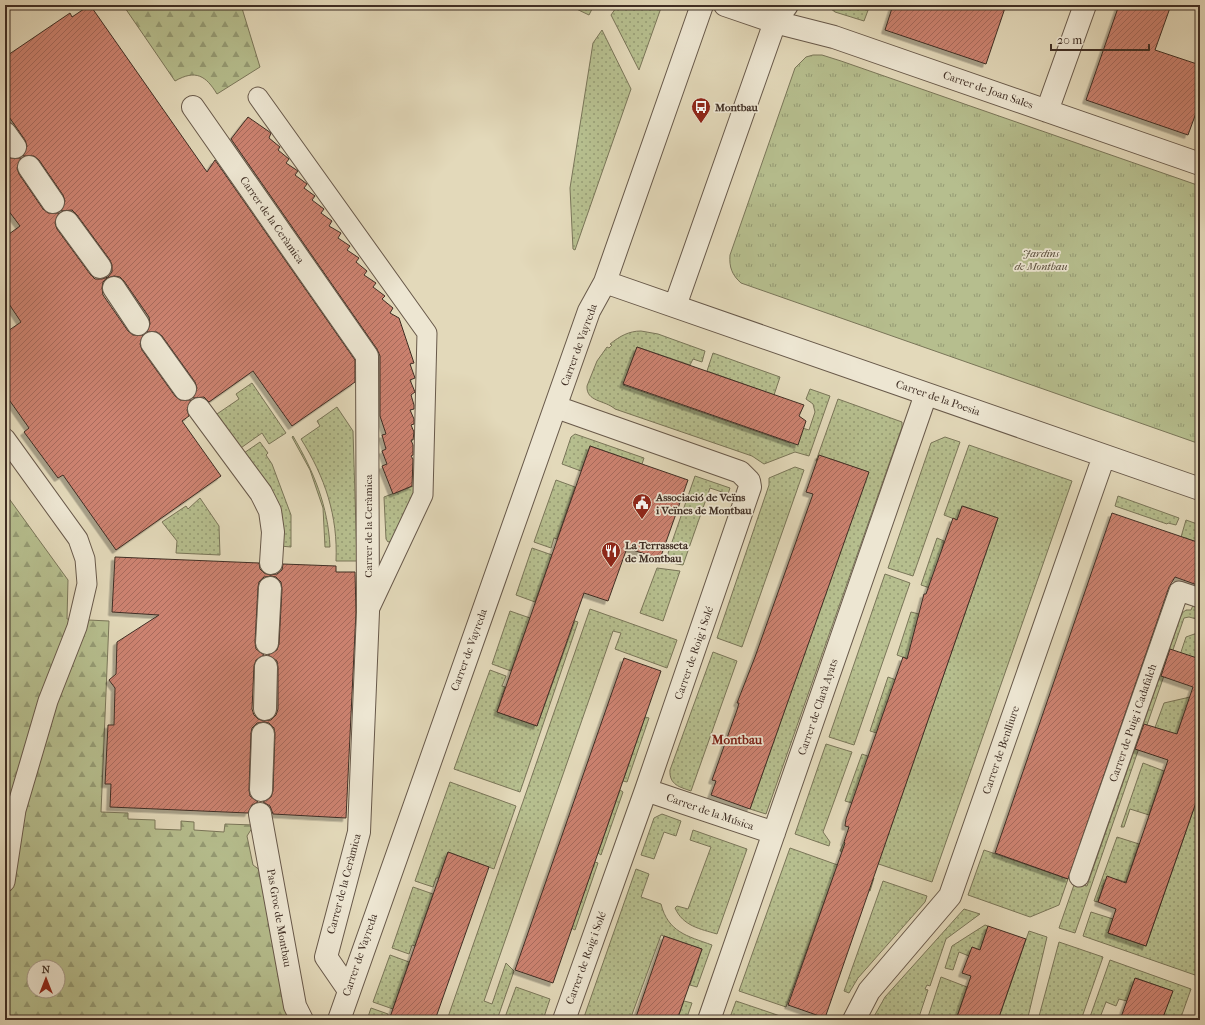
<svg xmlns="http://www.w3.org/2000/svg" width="1205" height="1025" viewBox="0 0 1205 1025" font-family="'IM FELL French Canon',serif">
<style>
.grass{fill:url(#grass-dots);stroke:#7a7659}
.forest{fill:url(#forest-firs);stroke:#7a7659;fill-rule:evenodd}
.park{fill:url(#park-tufts);stroke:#7a7659}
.building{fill:url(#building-hatch);stroke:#3f2e24;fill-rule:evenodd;filter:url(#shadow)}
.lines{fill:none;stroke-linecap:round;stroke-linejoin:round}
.lane-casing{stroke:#68594a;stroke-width:21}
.street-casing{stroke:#68594a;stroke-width:24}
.lane{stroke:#ede6d2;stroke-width:19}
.street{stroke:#ede6d2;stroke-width:22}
.labels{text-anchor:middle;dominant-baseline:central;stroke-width:3.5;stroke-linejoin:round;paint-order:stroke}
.street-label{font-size:11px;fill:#3f2e24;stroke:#ede6d2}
.poi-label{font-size:11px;font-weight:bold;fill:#3f2e24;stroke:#ede6d2;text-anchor:start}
.park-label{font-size:11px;font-style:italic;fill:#574b39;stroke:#ede6d2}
.quarter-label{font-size:13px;font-weight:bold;fill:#7a1f14;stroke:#ede6d2}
</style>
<defs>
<pattern id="grass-dots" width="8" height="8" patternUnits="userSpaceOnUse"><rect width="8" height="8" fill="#b6be8e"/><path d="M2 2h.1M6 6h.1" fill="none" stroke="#959b74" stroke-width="1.8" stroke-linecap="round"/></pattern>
<pattern id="forest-firs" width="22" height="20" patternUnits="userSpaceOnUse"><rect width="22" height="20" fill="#b6be8e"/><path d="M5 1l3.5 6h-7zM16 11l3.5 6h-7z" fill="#959b74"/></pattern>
<pattern id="park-tufts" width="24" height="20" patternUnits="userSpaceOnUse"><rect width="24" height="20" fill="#b6be8e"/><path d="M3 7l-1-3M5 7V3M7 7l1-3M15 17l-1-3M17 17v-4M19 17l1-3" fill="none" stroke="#959b74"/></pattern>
<pattern id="building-hatch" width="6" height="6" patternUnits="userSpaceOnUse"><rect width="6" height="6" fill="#cc8270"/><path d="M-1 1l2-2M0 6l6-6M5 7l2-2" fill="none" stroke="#a76b5c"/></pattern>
<filter id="shadow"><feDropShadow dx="-3.5" dy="3.5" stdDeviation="0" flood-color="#0004"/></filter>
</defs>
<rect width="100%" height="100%" fill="#e3d9ba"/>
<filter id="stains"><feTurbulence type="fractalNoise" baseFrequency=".005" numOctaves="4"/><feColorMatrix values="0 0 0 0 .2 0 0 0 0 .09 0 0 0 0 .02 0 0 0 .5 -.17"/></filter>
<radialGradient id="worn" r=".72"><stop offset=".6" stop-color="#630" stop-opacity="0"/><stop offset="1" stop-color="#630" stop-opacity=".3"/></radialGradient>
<!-- grass -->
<path class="grass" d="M568,5h23l2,2 -4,8z
M618,5h44l-23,65 -28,-55z
M826,5h44l-6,16 -29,-9z
M602,30l29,59 -56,161 -2,-1 -3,-61 23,-145z
M641,331l17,3 47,17 -3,11 -9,-3 -3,6 -53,-18 -14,38 167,58 6,-17 13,4 6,-18 -2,-8 -7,-5 4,-10 20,7 -21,60 -14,-4 -31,12 -12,-8 -137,-47c-10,-9 -29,-7 -28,-23l10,-25 10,-14 2,1 3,-3 -2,-1c10,-8 19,-13 31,-13z
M713,353l67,24 -6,18 -67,-24z
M252,383l34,50 -17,11 -7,-11 -24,17 -24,-34 25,-17 -3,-5z
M838,399l64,23v5l-136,387 -16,-5 118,-337 -37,-13 -5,14 -2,-9 -8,-3z
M337,407l16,24 4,130h-21c2,-45 -11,-84 -35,-122l19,-13 -3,-5z
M575,434l69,24 -2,6 -52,-18 -9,25 -19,-7 9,-27z
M293,436c21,36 35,70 37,111h-5l-2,-39 -13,-38 -18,-33z
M945,437l15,5 -47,134 -25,-8 43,-125z
M260,442l8,11 -2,2 6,9 19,51v32l-11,-1 -39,-91z
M969,445l103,36 -140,401 -92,-31 4,-9 37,13 117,-337 -35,-12 -6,14 -13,-5z
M795,467l9,3 -62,177 -25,-9 52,-153v-7z
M695,476l35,12 -2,6 -18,-6 -27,77 -18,-3z
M556,480l19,7 -18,52 -3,-1 -3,10 -17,-6z
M416,485l-2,11 -22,45 -4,1 -2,-3 -2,-42z
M1118,496l61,22 -3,7 -8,-2 -1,1 -52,-18z
M200,498l19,28 1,29 -44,-2 1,-12 -15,-19 24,-16 2,3z
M1186,520l14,5v18l-19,-6z
M937,538l7,3 -2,7 5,2 -14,39 -12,-4z
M532,548l20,7 -17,47 -19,-7z
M657,568l23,3 -17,50 -23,-8z
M885,574l25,9 -56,162 -25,-8z
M1194,603l6,2v15l-11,-3 -5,1 -109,315 -16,-5 16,-46 12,4 95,-273 4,-3h5z
M590,609l87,31 -10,28 -52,-19 6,-16 -8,-2 -129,370 8,3 14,-41 8,8 -17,49h-50z
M510,611l20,7 -19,53 -19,-7z
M911,612l8,2 -11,45 -11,-4z
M575,621l3,1 -58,170 -66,-23 36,-99 16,6 -4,10 3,1 -8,25 40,14z
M1200,632v27l-26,14 12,-36z
M713,652l24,9 -46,130c-11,-4 -22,-6 -21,-21z
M888,677l8,3 -19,53 -7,-2z
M1190,697l-13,37 -31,18 18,-49z
M645,717l4,1 -22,64 -4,-1z
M826,744l26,8 -29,80 7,10 -1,4 -34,-12z
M862,754l11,4 -21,45 -7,-2z
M1143,763l21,8 -15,44 -19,-6 -6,18h-3z
M450,782l66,24 -22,63 -46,-17 -9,26h-3l-3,9 -18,-6z
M620,790l3,2 -22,63 -3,-2z
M1200,791v171l-5,13 -112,-39 8,-24 22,7 -5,14 38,13z
M662,814l19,7 -5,15 -12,-4 -10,27 -13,-4 13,-37z
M693,830l54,19 -30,85c-17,-5 -34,-8 -42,-26l2,-2 11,3 23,-62 -21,-7z
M1117,837l22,7 -13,38 -10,-3 -2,8 -10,-4 -6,19 -4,-1z
M790,848l84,30 -4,13 -37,-13 -47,129 -47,-16z
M984,850l84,29 -9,26 -29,12 -62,-22z
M595,862l3,1 -23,67 -4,-2z
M636,869l13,5 -8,23 20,7c7,28 26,32 51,41l-15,42 -7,-2 12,-36 -41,-14 -31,85h-47z
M883,881l44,15 -2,6 -67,76 -9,15 -5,-2z
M413,887l20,7 -18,52 -3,-1 -3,9 -17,-6z
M964,909l16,5 -34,25 -16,47 -3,-1 -2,4 3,1 -10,30h-46l13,-23z
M985,925l3,1 -8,24 -8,-3 -3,9 -10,-4 -6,18 -8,-2 7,-22z
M1029,931l18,6 -19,80 -8,-2 -2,5h-20z
M1059,942l44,15 -22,63h-43z
M390,955l19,7 -16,47 -20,-7z
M1110,960l81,29 -11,31h-18l10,-29 -36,-13 -9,23 -8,-2 -3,7 -10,-4 -7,18 -9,-3z
M941,977l26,10 -11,33h-29z
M516,987l34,12 -7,21h-39z
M684,1001l8,2 -6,17h-9z
M736,1001l56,19h-63z
M371,1008l17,6 -2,6h-19z"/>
<!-- forest -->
<path class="forest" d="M123,5h118l19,62 -43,27c-11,-18 -21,-25 -42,-13z
M5,493l63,87 -1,39 42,2 -8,191 27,1v6l27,1v9l26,1v-9l13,1v8l30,2 1,-8 29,1 -7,11 6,29 11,8 29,141 -14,6h-274zM34,967h24v24h-24z"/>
<!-- park -->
<path class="park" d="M813,55h9l19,6 359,125v258l-459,-161c-9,-8 -12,-16 -11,-28l65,-187 11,-11z"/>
<!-- building -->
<path class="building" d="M90,5l117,167 8,-12 140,200v22l-63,44 -39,-55 -44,31 -5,-5 -11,1 4,-10 -2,-6 -33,-46 -5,-4h-10l3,-8 -1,-7 -25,-36 -4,-4 -6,-1 -7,2 -4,4 -1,6 1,7 25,36 5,4h10l-3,9 2,6 33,46 5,4h11l-4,10 2,6 -7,5 39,55 -105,74 -53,-75 -5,3 -34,-46 5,-4 -24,-34v-61l16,-11 -16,-24v-61l15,-11 -15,-20v-52l5,4h11l-4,10 2,6 24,35 5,4h11l-4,10 2,6 33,45 5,5h7l6,-2 4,-5v-7l-2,-5 -33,-45 -5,-5 -11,1 4,-10 -2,-6 -24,-35 -5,-4h-11l4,-10 -2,-6 -20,-29v-54l65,-44 2,4z
M893,5h113l-20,59 -101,-34z
M1119,5h52l-16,45 45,15v37l-12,33 -102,-35z
M248,117l23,16 -2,5 11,9 -2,3 11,9 -3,4 12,8 -3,4 12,9 -3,4 11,8 -3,4 12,9 -3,4 11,8 -3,5 12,7 -3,5 12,8 -3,4 12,8 -3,4 11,9 -3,4 12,8 -3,4 12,9 -3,3 11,9 -3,5 9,5 15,45 -4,1 5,14 -5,2 5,12 -4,3 3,10v4l-4,1 4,9v5l-3,1 3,7 -1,8h-2l2,5v10l-2,1 2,3 -1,27 -19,8 -11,-28 5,-2 -5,-13 4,-2 -4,-14 4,-1 -6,-18v-60l-3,-7 -146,-210z
M637,347l167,58 -5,11 7,5 -8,24 -175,-61z
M590,446l98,34 -28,79 -33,-11 -19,53 -24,-8 -47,133 -40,-14z
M819,455l50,17 -119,337 -39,-14 5,-14 -4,-1 25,-70 2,-7h-2l18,-46 58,-163 -7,-2z
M962,506l36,12 -173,500 -37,-13 57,-162 -1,-1 5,-15 -4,-1 1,-7 57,-162 4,2 17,-65h2l27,-76 4,2z
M1112,513l88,30v43l-25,-9 -6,10 -101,292 -73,-26z
M115,557l144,6 1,6 4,4 6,2 7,-1 5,-4 1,-6 53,2v6h19l1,40 -10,206 -73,-4 -3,-8 -7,-4 8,-5 2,-6 2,-57 -1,-6 -5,-5 -5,-1 -7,1 -5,5 -1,5 -2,57 1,6 8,6 -6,3 -4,8 -138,-6 1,-23h-6l3,-59h6l1,-37 -6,-8 7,-6 1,-32 42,-27 -47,-3zM271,576l5,1 5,5 1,7 -3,55 -2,6 -9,5 9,6 1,6v42l-2,6 -5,5 -7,1 -6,-2 -4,-4 -2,-6 2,-43 2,-6 8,-5 -8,-6 -1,-7 3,-55 1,-5 5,-5z
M1170,649l30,10v132l-54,155 -38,-13 8,-24 -18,-7 9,-26 19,7 42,-123 -33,-11 9,-25 33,10 16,-47 -32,-11z
M624,658l37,13 -108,312 -38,-13z
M448,852l41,15 -54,153h-46z
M988,926l38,13 -28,81h-42l15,-44 -9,-3 10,-26 8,3z
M664,936l38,13 -25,71h-42z
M1135,978l38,13 -11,29h-42z"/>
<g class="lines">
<!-- lane casing -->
<g class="lane-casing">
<path id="lane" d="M258,97l169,236 -4,162 -55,117
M5,438l73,101 7,20 2,25 -10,43 -29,74 -32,109 -11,72
M1079,877l100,-286 21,7"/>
</g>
<!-- street casing -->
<g class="street-casing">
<path id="street" d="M725,5l50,17 59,15 366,127
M193,107l174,249 1,256 -9,220 -33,125 22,32
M1047,111l38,-106
M5,133l10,14
M29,167l24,35
M67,222l33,45
M605,282l595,207
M114,288l24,36
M675,306l100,-284 12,-17
M152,343l33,46
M556,407l184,65 9,9 1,6 -104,303 -82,230
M199,409l62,84 9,18 3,21 -2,31
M267,643l3,-55
M265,709l1,-42
M261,790l2,-56
M646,790l128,43
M260,814l35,192 7,14
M339,1020l250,-709 16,-29 97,-277
M709,1020l217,-626
M854,1020l15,-29 81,-95 154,-440"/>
</g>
<!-- lane -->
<use href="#lane" class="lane"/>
<!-- street -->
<use href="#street" class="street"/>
</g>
<!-- icons -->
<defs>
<g id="bus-pin" transform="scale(1)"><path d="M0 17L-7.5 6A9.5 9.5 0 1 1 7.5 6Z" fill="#8f2418" stroke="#ede6d2"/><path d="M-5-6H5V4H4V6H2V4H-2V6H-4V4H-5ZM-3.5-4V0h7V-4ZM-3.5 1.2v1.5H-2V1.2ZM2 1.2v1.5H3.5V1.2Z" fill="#fff"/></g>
<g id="civic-pin" transform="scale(1)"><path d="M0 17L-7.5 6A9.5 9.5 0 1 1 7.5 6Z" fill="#8f2418" stroke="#ede6d2"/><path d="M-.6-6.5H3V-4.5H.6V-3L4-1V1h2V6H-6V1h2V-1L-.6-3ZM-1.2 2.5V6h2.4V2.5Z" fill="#fff"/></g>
<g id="restaurant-pin" transform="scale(1)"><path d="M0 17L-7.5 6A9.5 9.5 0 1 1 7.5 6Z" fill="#8f2418" stroke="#ede6d2"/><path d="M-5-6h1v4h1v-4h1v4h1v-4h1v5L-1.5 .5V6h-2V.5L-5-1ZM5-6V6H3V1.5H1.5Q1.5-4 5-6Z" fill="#fff"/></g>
</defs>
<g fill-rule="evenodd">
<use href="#bus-pin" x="701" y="107"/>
<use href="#civic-pin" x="642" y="503"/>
<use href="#restaurant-pin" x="611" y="551"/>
</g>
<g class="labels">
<!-- street labels -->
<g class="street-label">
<text transform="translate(988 90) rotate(19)">Carrer de Joan Sales</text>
<text transform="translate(272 220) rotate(55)">Carrer de la Ceràmica</text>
<text transform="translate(579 345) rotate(-70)">Carrer de Vayreda</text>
<text transform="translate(938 398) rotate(19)">Carrer de la Poesia</text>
<text transform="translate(368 526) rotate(-90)">Carrer de la Ceràmica</text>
<text transform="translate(469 650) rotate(-70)">Carrer de Vayreda</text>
<text transform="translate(694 653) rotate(-71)">Carrer de Roig i Solé</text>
<text transform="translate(818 707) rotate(-71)">Carrer de Clarà Ayats</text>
<text transform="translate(1133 723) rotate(-71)">Carrer de Puig i Cadafalch</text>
<text transform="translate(1001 750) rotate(-71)">Carrer de Benlliure</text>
<text transform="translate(710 812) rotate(19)">Carrer de la Música</text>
<text transform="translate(344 884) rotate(-75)">Carrer de la Ceràmica</text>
<text transform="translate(279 918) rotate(80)">Pas Groc de Montbau</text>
<text transform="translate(360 955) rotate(-71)">Carrer de Vayreda</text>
<text transform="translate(586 958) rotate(-70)">Carrer de Roig i Solé</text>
</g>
<!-- poi labels -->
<g class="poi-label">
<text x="715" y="107">Montbau</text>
<text x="656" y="497">Associació de Veïns<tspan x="656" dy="13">i Veïnes de Montbau</tspan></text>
<text x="625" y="545">La Terrasseta<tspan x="625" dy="13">de Montbau</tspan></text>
</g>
<!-- park labels -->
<g class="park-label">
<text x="1041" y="253">Jardins<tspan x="1041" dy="13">de Montbau</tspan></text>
</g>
<!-- quarter labels -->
<g class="quarter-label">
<text x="737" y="739">Montbau</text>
</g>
</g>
<!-- margin -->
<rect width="1205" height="1025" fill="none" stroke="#e3d9ba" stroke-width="20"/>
<rect x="6" y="6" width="1193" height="1013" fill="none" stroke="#3f2e24" stroke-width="2"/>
<rect x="10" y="10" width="1185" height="1005" fill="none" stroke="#3f2e24"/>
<!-- north arrow -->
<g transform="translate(46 979)"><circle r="19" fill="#ede6d2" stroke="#a79c8c"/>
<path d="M0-3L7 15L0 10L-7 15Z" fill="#8f2418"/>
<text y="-6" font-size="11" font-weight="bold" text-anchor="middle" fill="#3f2e24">N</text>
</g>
<!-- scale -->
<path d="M1051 44v6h98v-6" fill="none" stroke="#3f2e24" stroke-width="2"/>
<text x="1057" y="44" font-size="12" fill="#3f2e24" stroke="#ede6d2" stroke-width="3" paint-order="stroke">20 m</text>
<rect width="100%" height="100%" filter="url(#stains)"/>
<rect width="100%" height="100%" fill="url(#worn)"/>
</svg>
